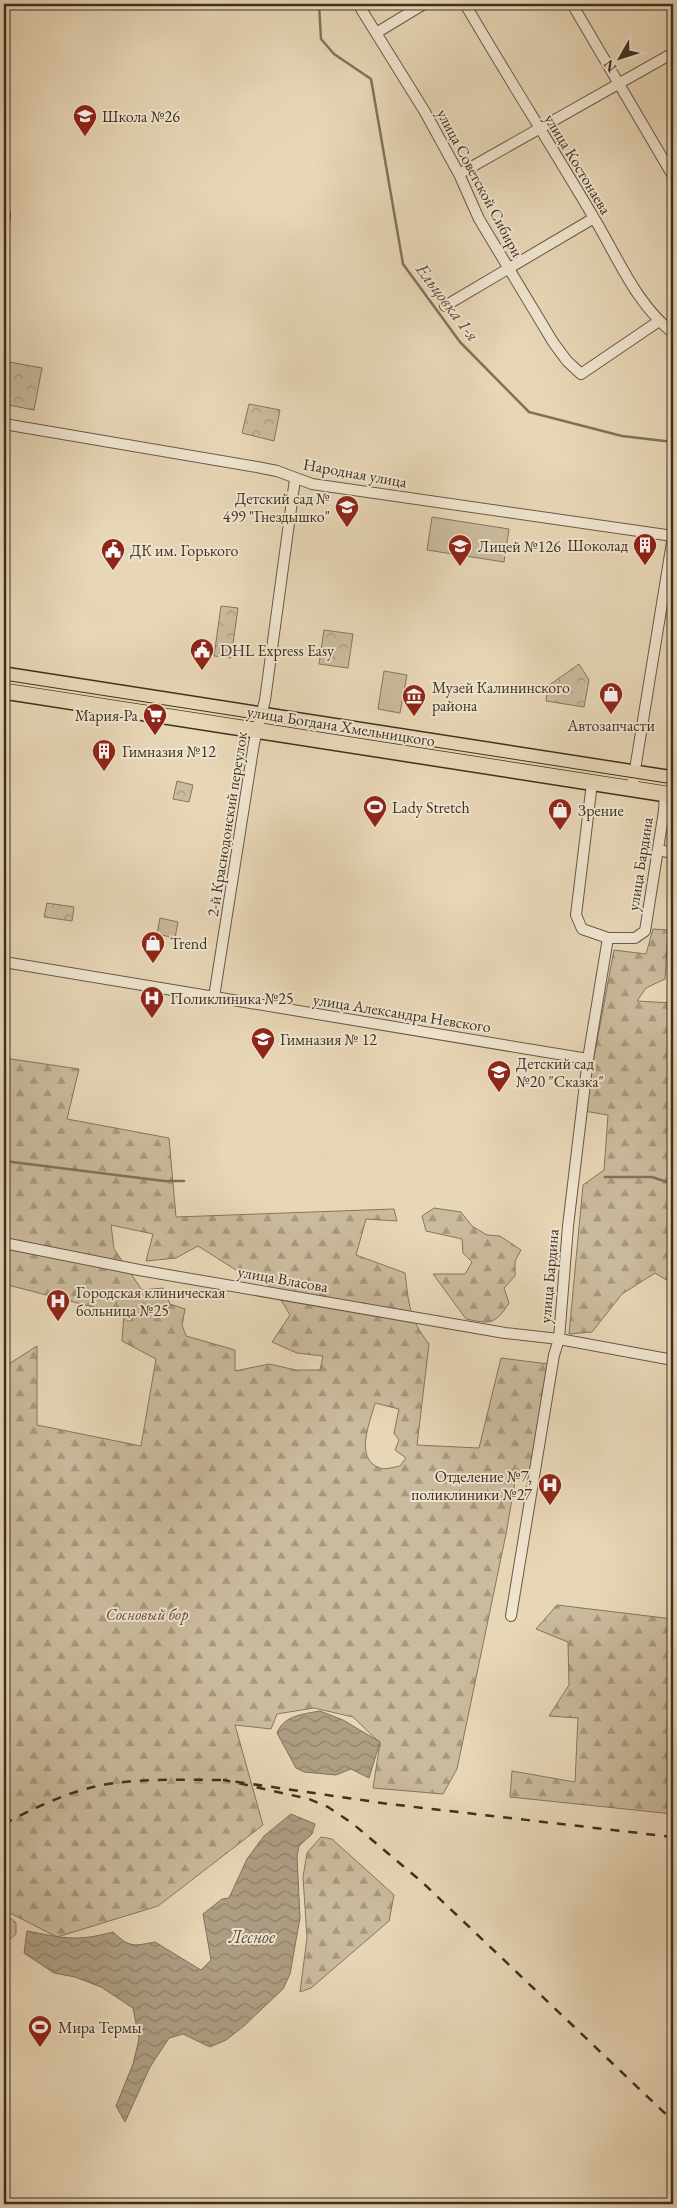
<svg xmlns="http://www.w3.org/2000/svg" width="677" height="2208" viewBox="0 0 677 2208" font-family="'EB Garamond',serif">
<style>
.forest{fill:url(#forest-firs);stroke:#847660;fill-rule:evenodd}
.wetland{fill:url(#wetland-marsh);stroke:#847660}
.park{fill:url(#park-crowns);stroke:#847660}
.garden{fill:#cbbb9e;stroke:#847660}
.water{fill:url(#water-waves);stroke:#80725c}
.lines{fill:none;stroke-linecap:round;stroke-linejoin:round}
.stream{stroke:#80725c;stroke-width:2.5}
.minor-casing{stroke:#675a46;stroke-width:12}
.highway-casing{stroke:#3c3021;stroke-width:18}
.minor{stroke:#f0e5d0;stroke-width:10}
.highway{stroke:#e8d7b7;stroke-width:15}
.tram{stroke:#3c3021;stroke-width:1}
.rail{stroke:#3c3021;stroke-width:2.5;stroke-dasharray:9 9;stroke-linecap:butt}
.labels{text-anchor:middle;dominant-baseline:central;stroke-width:4;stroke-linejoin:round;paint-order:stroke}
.poi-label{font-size:16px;fill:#3c3021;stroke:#f0e5d0;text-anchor:start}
.street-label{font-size:16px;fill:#3c3021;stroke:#f0e5d0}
.park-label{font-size:16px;font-style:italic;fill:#594c3a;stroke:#f0e5d0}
.water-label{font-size:18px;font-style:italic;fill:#584c3a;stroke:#f0e5d0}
</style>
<defs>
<pattern id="forest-firs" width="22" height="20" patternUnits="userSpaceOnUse" patternTransform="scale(1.25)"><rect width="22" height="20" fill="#cbbb9e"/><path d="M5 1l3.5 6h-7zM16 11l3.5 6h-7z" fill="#a69880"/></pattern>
<pattern id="wetland-marsh" width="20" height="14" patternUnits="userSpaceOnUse" patternTransform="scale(1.25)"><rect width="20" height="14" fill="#cbbb9e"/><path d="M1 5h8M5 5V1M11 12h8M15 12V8" fill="none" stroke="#a69880"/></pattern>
<pattern id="park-crowns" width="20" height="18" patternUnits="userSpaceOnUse" patternTransform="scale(1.25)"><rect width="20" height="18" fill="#cbbb9e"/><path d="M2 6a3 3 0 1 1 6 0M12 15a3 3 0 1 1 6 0" fill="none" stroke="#a69880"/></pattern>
<pattern id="water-waves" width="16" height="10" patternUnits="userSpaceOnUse" patternTransform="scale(1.25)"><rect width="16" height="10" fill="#ae9e84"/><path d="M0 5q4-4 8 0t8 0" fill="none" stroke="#8f816c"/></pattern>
</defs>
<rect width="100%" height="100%" fill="#e8d7b7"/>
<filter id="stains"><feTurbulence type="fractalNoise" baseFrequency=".004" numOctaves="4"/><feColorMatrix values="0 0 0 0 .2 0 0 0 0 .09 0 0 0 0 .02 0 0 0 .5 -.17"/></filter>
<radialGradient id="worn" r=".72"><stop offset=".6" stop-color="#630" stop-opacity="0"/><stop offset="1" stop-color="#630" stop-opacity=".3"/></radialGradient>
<!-- forest -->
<path class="forest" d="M653,929l15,1 -3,49 -19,9 -9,13 36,2v281l-18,-11 -33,21 -30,38 -23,2 14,-149 21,-15 4,-55 -24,-4 30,-161 32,4z
M4,1058l75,11 -12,50 102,19 7,79 218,-8 3,12 -31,-2 -10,36 49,18c4,32 4,45 24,71l-12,101 62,3 22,-90 47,6 -17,115 -15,-3 -10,58 -49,235 -14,25 -70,-6 7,-45 -27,-26 -39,-9 -37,6 -6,15 -36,-4 28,100 -105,81 -101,31 -53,-27v-543l33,-21v79l104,21 15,-87 -34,-18 2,-26 -120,-31zM111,1225l42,9 -7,27 30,-3 22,-12 46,29 14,1 23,24 9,15 -18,27 25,11 26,3 -3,14h-24l-27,-6 -34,7v-21l-49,-14 -4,-11 3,-16 -15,-5 -7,-16 -21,2 -28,-41zM375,1403l24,6 -5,24 5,7 -4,10 11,8 -6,8c-6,1 -15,4 -20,2 -27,-9 -9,-48 -5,-65z
M434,1208l27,4 11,14 15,9 13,1 21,14 -6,11v15l-11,12 5,15c-14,22 -19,21 -43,16l-33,-45h32l7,-12 -9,-9 -1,-14 -36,-8 -4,-15z
M557,1605l116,14v195l-163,-17 2,-26 63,11 3,-64 -29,-2 20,-31 -1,-43 -32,-13z
M321,1837l11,2 62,56 -5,26 -78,67 -11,4 7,-54 -4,-61 4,-24z"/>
<!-- wetland -->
<path class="wetland" d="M4,1913l12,10v11l-11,9z"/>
<!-- park -->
<path class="park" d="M4,361l38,7 -8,42 -30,-6z
M249,404l31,6 -6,31 -32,-8z
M221,606l17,2 -7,50 -17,-2z
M324,630l29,4 -5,34 -29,-4z
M579,664l10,16 -5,27 -38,-6 2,-15z
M177,781l16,4 -4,17 -16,-3z
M47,903l27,4 -2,14 -28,-4z
M160,918l18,4 -3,16 -18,-4z"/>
<!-- garden -->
<path class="garden" d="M432,517l77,12 -5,33 -77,-12z
M384,671l23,4 -7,38 -22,-4z"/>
<!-- water -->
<path class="water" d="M320,1711l23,9 37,22 -11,36 -18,-9 -15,6 -32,-3 -8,-4 -19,-35c7,-18 27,-19 43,-22z
M291,1814l24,10 -3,10 -13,12 -2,10 3,62 -10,56 -7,15 -39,37 -18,14 -16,7 -27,-13 -14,4 -19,29 -25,55 -9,-16 17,-42 6,-25 -6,-31 -32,-21 -26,-10 -21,-4 -30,-20 3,-22c36,7 49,11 86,1 17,16 20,14 42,10l46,28 10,-10 -8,-46 19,-15 7,-1 18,-39 17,-23z"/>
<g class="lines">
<!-- stream -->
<path class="stream" d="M319,4l2,35 13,15 37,25 32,185 57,78 69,70 93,24 51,6
M4,1161l160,20h20
M605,1177h47l21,7"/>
<!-- minor casing -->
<g class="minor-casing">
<path id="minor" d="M358,4l67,108 34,62 20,45 74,123 14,19 14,13 78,-53
M465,4c42,72 87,143 129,214 24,40 42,86 79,115
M572,4l101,172
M376,33l48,-29
M459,174l214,-121
M4,222l1,-8
M445,306l149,-88
M4,424l253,43 20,4 35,13 361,52
M632,788l41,-252
M658,850l15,3
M608,938h27l10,-7 19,-120 1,-18
M4,962l584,97
M214,997l40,-254 11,-43 30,-221
M4,1243l135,27 366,63 54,6 114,21
M511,1616l43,-261 5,-16 9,-113 20,-167 20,-121 -26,-9 -6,-14 16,-132"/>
</g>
<!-- highway casing -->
<g class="highway-casing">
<path id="highway" d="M4,675l669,104
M4,691l669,104"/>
</g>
<!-- minor -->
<use href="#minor" class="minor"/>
<!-- highway -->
<use href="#highway" class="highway"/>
<!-- tram -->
<path class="tram" d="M4,680l669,104"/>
<!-- rail -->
<path class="rail" d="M4,1824c32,-17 67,-34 104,-40 38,-6 77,-4 116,-4
M673,1837l-284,-33 -165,-24 85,19 19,8 24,16 70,59 251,239"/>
</g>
<!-- icons -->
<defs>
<g id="school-pin" transform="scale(1.25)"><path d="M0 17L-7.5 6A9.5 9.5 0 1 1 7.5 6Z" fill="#8f2418" stroke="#f0e5d0"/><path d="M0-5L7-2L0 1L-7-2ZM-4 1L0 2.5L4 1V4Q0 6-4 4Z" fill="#fff"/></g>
<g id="building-pin" transform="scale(1.25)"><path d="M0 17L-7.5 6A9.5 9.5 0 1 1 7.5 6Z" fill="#8f2418" stroke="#f0e5d0"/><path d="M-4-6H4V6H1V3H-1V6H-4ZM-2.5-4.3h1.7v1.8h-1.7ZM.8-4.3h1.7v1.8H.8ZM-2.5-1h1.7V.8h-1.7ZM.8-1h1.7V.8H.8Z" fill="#fff"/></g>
<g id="civic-pin" transform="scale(1.25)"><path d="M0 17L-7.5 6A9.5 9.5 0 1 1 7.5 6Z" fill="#8f2418" stroke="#f0e5d0"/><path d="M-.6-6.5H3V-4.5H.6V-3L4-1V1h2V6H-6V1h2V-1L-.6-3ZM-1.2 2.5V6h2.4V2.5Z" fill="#fff"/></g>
<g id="shop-pin" transform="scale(1.25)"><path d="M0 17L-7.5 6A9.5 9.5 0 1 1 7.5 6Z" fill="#8f2418" stroke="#f0e5d0"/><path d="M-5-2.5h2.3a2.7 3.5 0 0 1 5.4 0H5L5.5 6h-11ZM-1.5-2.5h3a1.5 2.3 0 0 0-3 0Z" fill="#fff"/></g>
<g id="museum-pin" transform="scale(1.25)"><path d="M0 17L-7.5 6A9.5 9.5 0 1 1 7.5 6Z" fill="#8f2418" stroke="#f0e5d0"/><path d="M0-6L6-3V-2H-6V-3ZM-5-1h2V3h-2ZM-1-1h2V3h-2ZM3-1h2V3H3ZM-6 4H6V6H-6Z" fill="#fff"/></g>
<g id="supermarket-pin" transform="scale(1.25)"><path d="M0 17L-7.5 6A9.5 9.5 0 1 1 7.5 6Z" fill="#8f2418" stroke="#f0e5d0"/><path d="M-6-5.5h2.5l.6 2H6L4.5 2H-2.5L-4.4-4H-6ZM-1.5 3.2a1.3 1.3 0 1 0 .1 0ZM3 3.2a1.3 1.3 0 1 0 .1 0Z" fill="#fff"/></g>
<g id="stadium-pin" transform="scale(1.25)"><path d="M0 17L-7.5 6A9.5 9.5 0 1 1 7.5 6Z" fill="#8f2418" stroke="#f0e5d0"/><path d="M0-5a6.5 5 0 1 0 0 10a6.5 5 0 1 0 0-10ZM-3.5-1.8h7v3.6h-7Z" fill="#fff"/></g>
<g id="hospital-pin" transform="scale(1.25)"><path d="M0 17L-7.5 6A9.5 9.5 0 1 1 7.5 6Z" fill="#8f2418" stroke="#f0e5d0"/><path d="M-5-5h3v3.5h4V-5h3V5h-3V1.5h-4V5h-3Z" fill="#fff"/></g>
</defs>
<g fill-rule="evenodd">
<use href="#school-pin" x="85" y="116"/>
<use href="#school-pin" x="347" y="507"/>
<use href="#building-pin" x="645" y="545"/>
<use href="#school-pin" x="460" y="546"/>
<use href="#civic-pin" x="113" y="550"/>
<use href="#civic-pin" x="202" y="650"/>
<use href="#shop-pin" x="611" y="694"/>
<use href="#museum-pin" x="414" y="696"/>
<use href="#supermarket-pin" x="155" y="715"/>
<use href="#building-pin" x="104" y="751"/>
<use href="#stadium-pin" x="375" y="807"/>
<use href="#shop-pin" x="560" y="810"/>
<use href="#shop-pin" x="153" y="943"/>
<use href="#hospital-pin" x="152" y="998"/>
<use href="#school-pin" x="263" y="1039"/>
<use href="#school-pin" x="499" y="1072"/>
<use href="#hospital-pin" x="58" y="1301"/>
<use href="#hospital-pin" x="550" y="1485"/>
<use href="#stadium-pin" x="40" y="2027"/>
</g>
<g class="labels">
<!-- poi labels -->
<g class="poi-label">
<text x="102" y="116">Школа №26</text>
<text x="330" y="498" text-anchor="end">Детский сад №<tspan x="330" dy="18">499 "Гнездышко"</tspan></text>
<text x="628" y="545" text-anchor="end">Шоколад</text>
<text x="478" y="546">Лицей №126</text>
<text x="130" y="550">ДК им. Горького</text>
<text x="220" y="650">DHL Express Easy</text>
<text x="432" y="687">Музей Калининского<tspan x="432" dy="18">района</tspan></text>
<text x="138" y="715" text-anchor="end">Мария-Ра</text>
<text x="611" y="725" text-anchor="middle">Автозапчасти</text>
<text x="122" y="751">Гимназия №12</text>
<text x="392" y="807">Lady Stretch</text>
<text x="578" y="810">Зрение</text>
<text x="170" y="943">Trend</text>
<text x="170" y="998">Поликлиника №25</text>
<text x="280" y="1039">Гимназия № 12</text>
<text x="516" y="1063">Детский сад<tspan x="516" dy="18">№20 "Сказка"</tspan></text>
<text x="76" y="1292">Городская клиническая<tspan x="76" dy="18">больница №25</tspan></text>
<text x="532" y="1476" text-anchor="end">Отделение №7,<tspan x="532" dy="18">поликлиники №27</tspan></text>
<text x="58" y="2027">Мира Термы</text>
</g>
<!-- street labels -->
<g class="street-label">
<text transform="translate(578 164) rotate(59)">улица Костонаева</text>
<text transform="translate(480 183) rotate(62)">улица Советской Сибири</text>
<text transform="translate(355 473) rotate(10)">Народная улица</text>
<text transform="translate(341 726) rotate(9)">улица Богдана Хмельницкого</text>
<text transform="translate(227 824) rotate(-81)">2-й Краснодонский переулок</text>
<text transform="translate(640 864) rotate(-81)">улица Бардина</text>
<text transform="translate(402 1013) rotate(9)">улица Александра Невского</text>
<text transform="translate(549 1276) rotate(-85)">улица Бардина</text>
<text transform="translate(283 1279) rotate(10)">улица Власова</text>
</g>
<!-- park labels -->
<g class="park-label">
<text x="147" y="1614">Сосновый бор</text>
</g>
<!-- water labels -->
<g class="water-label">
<text transform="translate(448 302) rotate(53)">Ельцовка 1-я</text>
<text x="252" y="1936">Лесное</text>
</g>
</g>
<!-- margin -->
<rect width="677" height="2208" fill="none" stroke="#e8d7b7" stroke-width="20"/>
<rect x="5" y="5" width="667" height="2198" fill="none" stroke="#3c3021" stroke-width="2.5"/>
<rect x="10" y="10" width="657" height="2188" fill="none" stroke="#3c3021"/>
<!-- north arrow -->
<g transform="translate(620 58) rotate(231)" stroke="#f0e5d0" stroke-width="4" paint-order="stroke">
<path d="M0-4L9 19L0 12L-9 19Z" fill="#3c3021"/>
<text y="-8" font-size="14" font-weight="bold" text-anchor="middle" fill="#3c3021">N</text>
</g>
<rect width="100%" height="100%" filter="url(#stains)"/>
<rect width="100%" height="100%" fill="url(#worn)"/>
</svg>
